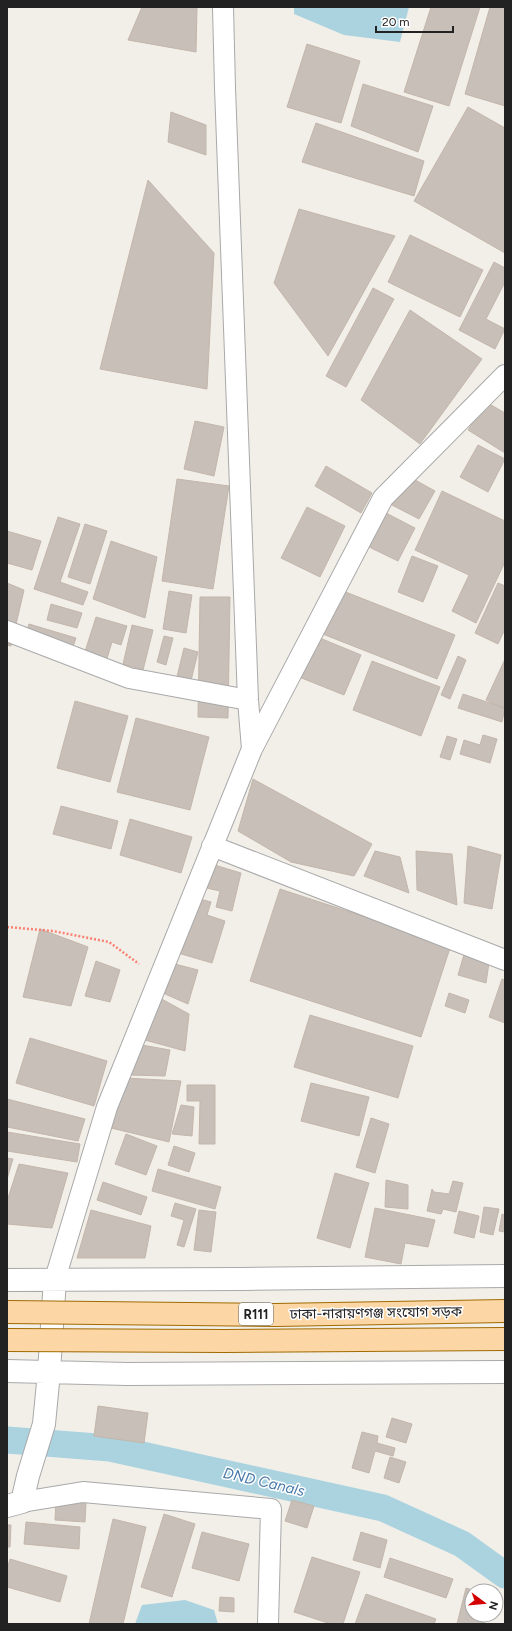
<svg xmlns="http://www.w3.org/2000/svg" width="512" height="1631" viewBox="0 0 512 1631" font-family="Figtree,'Noto Sans Bengali',sans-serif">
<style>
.water{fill:#aad3df}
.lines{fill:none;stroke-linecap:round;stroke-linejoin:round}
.canal{stroke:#aad3df;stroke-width:27}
.building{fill:#c7bfb8;stroke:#c4b6ab}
.minor-casing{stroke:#a9a9a9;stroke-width:22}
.tertiary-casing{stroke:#a9a9a9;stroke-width:24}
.path{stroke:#fa8072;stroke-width:2.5;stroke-dasharray:2 2;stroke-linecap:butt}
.minor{stroke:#fff;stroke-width:20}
.tertiary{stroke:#fff;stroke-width:22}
.primary-bridge-casing{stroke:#a06b00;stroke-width:24;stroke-linecap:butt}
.primary-bridge{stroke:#fcd6a4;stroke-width:22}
.labels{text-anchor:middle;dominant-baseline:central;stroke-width:3;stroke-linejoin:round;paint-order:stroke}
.shield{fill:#fff;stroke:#646464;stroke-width:1}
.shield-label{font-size:13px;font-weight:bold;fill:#222}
.street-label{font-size:14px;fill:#222;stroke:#fff}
.water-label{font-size:15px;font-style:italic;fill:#4a7aab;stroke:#fff}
</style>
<rect width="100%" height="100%" fill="#f2efe9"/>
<!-- water -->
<path class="water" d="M294,7h115l-9,35 -56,-7 -50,-21z
M185,1600l29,10 4,14h-83l7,-19z"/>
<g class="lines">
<!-- canal -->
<path class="canal" d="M7,1440l103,8 273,60 79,36 43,31"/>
</g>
<!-- building -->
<path class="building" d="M142,7h55l-1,45 -68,-12z
M431,7h49l-31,99 -45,-14z
M490,7h15v99l-40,-12z
M307,44l53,17 -19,62 -54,-16z
M363,84l70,22 -15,46 -67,-26z
M468,107l37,21v125l-91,-52z
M171,112l35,13v30l-38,-13z
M316,123l108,38 -10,35 -112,-34z
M148,180l66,73 -7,136 -107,-20z
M299,209l96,27 -67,120 -54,-73z
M410,235l73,35 -23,47 -72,-35z
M494,262l11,6v14l-19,37 19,10 -10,20 -36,-19z
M373,288l21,11 -48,88 -20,-11z
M410,310l72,49 -62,85 -59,-44z
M486,402l19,11v40l-37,-23z
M195,421l29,6 -10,49 -30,-7z
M478,445l27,14 -17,33 -28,-15z
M326,466l46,27 -11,20 -46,-27z
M406,475l29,16 -16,28 -29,-15z
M177,479l52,7 -16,103 -51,-8z
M442,491l63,30v41l-29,61 -24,-12 17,-36 -54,-25z
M307,507l38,19 -25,51 -39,-19z
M386,513l29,15 -17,33 -29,-14z
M58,517l22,7 -20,58 28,10 -5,13 -49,-16z
M85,524l22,7 -17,53 -22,-7z
M7,531l34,10 -9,29 -25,-7z
M111,541l46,16 -12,61 -52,-19z
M412,556l26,10 -15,36 -25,-10z
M7,583l17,7 -13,56 -4,-1z
M498,583l7,3v43l-7,15 -23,-11z
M338,589l117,46 -18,44 -117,-46z
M169,591l23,4 -6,38 -23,-4z
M200,597h30l-2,121 -30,-1z
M51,604l31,9 -5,15 -30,-8z
M96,617l31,9 -6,19 -9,-3 -7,23 -22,-7z
M29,624l47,14 -8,23 -47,-14z
M132,625l21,5 -10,40 -20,-6z
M164,636l9,2 -7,27 -9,-3z
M315,636l46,19 -17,40 -45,-18z
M184,648l14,4 -10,41 -14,-4z
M458,656l8,4 -16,39 -9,-4z
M505,659v50l-19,-9z
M372,661l68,26 -19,49 -68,-26z
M463,694l42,14 -3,14 -44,-14z
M75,701l53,15 -18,66 -53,-14z
M136,718l73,19 -19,73 -73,-18z
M483,735l14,4 -7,24 -30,-9 4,-14 16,5z
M447,736l10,3 -7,21 -10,-3z
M253,779l119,65 -18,32 -63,-14 -53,-31z
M61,806l57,15 -7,28 -58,-15z
M130,819l62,18 -11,36 -61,-18z
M468,846l33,9 -9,54 -28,-6z
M375,851l25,6 9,36 -45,-17z
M416,851l36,3 5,51 -40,-15z
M208,863l33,10 -9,38 -16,-4 4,-16 -18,-4z
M280,889l171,56 -30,92 -171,-56z
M200,899l11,3 -4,13 18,6 -13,42 -34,-10z
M40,929l48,18 -17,59 -48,-9z
M465,951l24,12 -3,20 -28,-8z
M96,961l24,9 -10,32 -25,-6z
M175,964l23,6 -10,34 -23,-10z
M502,979l3,1v43l-16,-6z
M449,993l20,7 -4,13 -20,-7z
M158,997l31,17 -4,37 -44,-12z
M310,1015l103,31 -15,52 -104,-31z
M30,1038l77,23 -13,45 -78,-23z
M142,1045l28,5 -5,26 -36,-1z
M125,1078l56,3 -12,61 -58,-14z
M311,1083l58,14 -10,39 -58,-15z
M187,1085h28v59h-16l1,-43h-13z
M7,1099l78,20 -7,22 -71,-14z
M181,1105l13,2 -2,29 -20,-2z
M371,1118l18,6 -14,49 -19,-6z
M7,1132l73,12 -3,18 -70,-11z
M126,1134l31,12 -11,29 -31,-11z
M174,1146l21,7 -6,19 -21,-7z
M7,1158l6,1 -6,20z
M19,1164l49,9 -16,55 -45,-4v-23z
M158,1169l63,18 -6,22 -63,-18z
M335,1173l34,10 -19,65 -33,-10z
M386,1180l22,5v24l-23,-2z
M453,1181l10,2 -7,29 -13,-3 -2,5 -14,-3 5,-22 2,3 15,2z
M103,1182l44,15 -6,18 -44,-15z
M175,1203l21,6 -12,38 -7,-2 7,-25 -13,-4z
M484,1207l15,2 -6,26 -13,-3z
M375,1208l60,12 -7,27 -23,-4 -4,21 -36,-7z
M91,1210l60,16 -6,32h-68z
M199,1210l17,2 -5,40 -17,-2z
M459,1211l20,5 -5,22 -20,-5z
M502,1214l3,1v17l-6,-1z
M98,1406l50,7 -4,30 -50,-7z
M392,1418l20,6 -6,19 -20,-6z
M362,1432l16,4 -1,7 18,5 -2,8 -18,-5 -6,22 -17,-5z
M390,1457l16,5 -7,21 -15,-5z
M56,1500l30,2 -1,20 -30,-2z
M292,1500l22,6 -7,22 -22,-7z
M164,1514l31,10 -23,73 -31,-10z
M113,1519l33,8 -23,97h-34z
M26,1522l54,5 -1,22 -55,-5z
M7,1525h4l-1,22h-3z
M202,1532l47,12 -10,37 -47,-13z
M361,1532l26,8 -7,28 -27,-8z
M312,1557l48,15 -17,52h-12l-37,-12z
M390,1558l63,21 -7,19 -62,-21z
M10,1559l57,17 -7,26 -53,-15v-18z
M466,1588l10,3h-4v24h15l-3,9h-27z
M366,1594l70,25 -2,5h-79z
M220,1597l14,1v14l-15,-1z"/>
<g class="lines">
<!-- minor casing -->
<g class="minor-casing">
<path id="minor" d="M223,7l2,81 23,612 4,49
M7,631l122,47 119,22
M212,846l293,114
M55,1279l52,-172 145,-358 131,-251 122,-123
M22,1502l61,-10 188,17 -3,115"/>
</g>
<!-- tertiary casing -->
<g class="tertiary-casing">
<path id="tertiary" d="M7,1280l235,-1 263,-3
M7,1371l120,3 378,-2
M7,1506l15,-4 6,-26 16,-52 5,-52 6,-93"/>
</g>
<!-- path -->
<path class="path" d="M7,927l46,4 56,11 30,22"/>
<!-- minor -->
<use href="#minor" class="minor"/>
<!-- tertiary -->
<use href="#tertiary" class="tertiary"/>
<!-- primary-bridge casing -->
<g class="primary-bridge-casing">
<path id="primary-bridge" d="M7,1312l268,3 230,-4
M7,1340l218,1 280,-2"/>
</g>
<!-- primary-bridge -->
<use href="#primary-bridge" class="primary-bridge"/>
</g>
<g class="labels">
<!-- shield labels -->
<rect class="shield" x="239" y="1303" width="34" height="22" rx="3"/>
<g class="shield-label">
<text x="256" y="1314">R111</text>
</g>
<!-- street labels -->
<g class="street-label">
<text transform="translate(376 1313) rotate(-1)">ঢাকা-নারায়ণগঞ্জ সংযোগ সড়ক</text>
</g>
<!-- water labels -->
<g class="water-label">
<text transform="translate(264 1482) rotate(13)">DND Canals</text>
</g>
</g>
<!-- border -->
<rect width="512" height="1631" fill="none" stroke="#222222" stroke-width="16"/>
<!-- north arrow -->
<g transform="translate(484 1603) rotate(106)"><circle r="19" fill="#ffffff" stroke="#a7a7a7"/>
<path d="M0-3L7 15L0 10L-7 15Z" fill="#d40000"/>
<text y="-6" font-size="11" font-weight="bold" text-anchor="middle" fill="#222222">N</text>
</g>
<!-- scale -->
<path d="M376 26v6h77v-6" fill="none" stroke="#222222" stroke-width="2"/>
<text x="382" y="26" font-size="12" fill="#222222" stroke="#ffffff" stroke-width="3" paint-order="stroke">20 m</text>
</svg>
